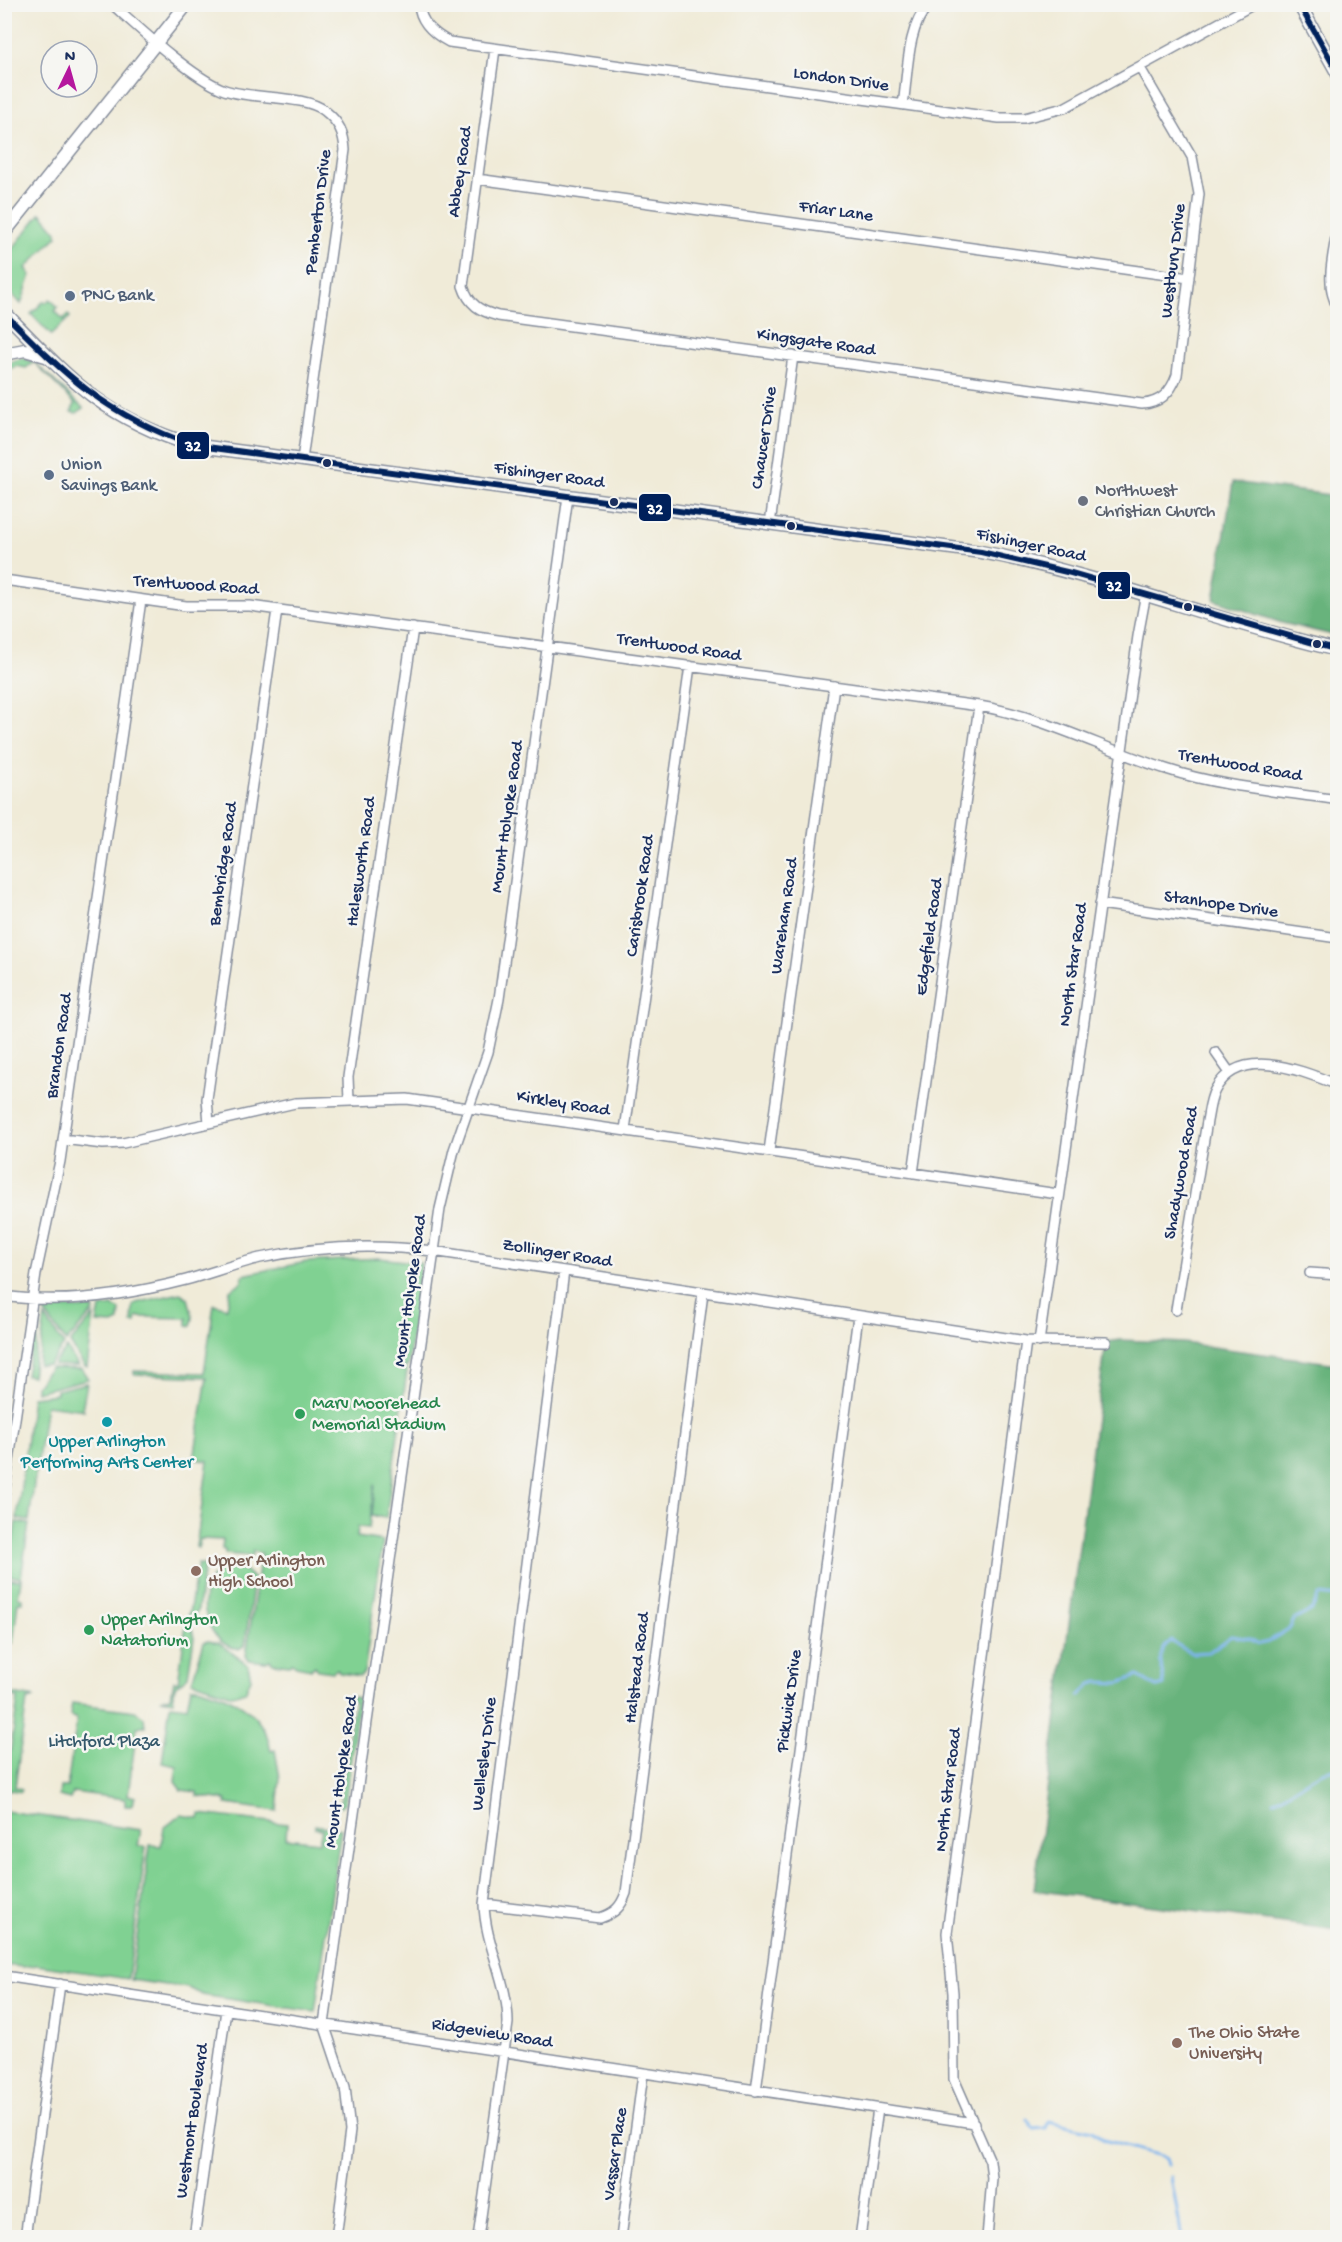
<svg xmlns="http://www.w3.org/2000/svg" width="1342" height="2242" viewBox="0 0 1342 2242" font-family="'Gochi Hand',sans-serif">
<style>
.green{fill:#80d192;stroke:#4e8078;stroke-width:1.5}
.forest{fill:#68b37c;stroke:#42716d;stroke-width:1.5}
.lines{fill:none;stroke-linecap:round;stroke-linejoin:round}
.stream{stroke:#7eb5ed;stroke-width:3}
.minor-casing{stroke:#868d9b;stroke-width:12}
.major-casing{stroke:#868d9b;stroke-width:15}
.minor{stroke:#fff;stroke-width:9}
.major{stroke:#fff;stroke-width:12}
.bus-1-casing{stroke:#f6f6f2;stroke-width:10}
.bus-1{stroke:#00205b;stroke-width:6}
.service-dot{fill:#5c6f8a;stroke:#f6f6f2;stroke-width:2}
.bus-dot{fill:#1b2f5e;stroke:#f6f6f2;stroke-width:2}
.worship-dot{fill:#6b7280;stroke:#f6f6f2;stroke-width:2}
.leisure-dot{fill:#2e9e5b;stroke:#f6f6f2;stroke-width:2}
.culture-dot{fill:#0f9aa8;stroke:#f6f6f2;stroke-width:2}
.education-dot{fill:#8d6e63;stroke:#f6f6f2;stroke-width:2}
.labels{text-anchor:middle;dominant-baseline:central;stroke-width:5;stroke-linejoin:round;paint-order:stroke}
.street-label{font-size:18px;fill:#1b2f5e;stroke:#f6f6f2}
.service-label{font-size:18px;fill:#4e5e75;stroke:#f6f6f2;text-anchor:start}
.worship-label{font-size:18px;fill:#5b616d;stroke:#f6f6f2;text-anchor:start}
.leisure-label{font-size:18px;fill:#27864d;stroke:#f6f6f2;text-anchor:start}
.culture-label{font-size:18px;fill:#0d838f;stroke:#f6f6f2}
.education-label{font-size:18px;fill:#785e54;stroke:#f6f6f2;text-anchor:start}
.park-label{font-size:18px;fill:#34586b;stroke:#f6f6f2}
.line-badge{stroke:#f6f6f2;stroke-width:2}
.badge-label{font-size:16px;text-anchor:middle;font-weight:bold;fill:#fff}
</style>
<rect width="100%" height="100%" fill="#f6f6f2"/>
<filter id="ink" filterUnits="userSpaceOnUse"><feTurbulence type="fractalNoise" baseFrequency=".0167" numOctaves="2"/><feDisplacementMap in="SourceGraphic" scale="12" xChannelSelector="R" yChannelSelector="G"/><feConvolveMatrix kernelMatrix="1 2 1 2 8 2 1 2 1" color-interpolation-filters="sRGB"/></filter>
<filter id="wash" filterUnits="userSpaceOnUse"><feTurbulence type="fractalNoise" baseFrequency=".008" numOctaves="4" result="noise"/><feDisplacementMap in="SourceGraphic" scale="24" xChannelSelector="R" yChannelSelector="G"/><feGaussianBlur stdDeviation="1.35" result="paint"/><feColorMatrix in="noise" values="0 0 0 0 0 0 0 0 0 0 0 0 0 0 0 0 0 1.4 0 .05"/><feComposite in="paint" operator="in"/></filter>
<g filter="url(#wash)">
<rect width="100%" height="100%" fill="#f0ebd8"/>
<!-- green -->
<path class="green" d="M41,213l16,19v4l-31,32 5,7 -10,29 -16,-17v-29z
M50,299l8,8 -3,4 8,8 5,-4 2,2 -19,18 -20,-21 13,-13 2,2z
M22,358l12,4 49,46 -6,5 -6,-1 4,-8 -41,-42 -8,6 -9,-2 -12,5 2,-8z
M380,1258l41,5 -13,103h-3l2,5 -21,147 -14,-2 3,-32 -6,44 -11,-1 -1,10 26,4 -19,132 -4,3 -20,-3 -3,-4 -4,3 -15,-2 -3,-4 -4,3 -15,-3 -4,-3 -3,2 -16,-2 -3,-3 -4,2 -17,-2 -3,-4 15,-103 -8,-2 -1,5 -27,-2v-4l-3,-1 1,-9 -23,-1 -2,9 -2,-1 12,-86 -14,-2 13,-82 -73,-3v-3l70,2 10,-69 13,4 3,-18 12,-8 1,-7 63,-13z
M180,1293l8,5 5,20 -2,8 -4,-1v-7l-50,-1 -1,6h-4l1,-17 3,-3z
M112,1306l8,4 -1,11 -6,3 -16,-1 3,-15z
M47,1308h45l2,3 -28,31 -23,-32z
M94,1315l-7,52 -3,-1 -14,-23z
M37,1316l3,1 -8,59 -6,-1z
M45,1317l19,28 -15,20h-11z
M67,1348l11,18 -24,-1v-2z
M50,1368l32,1 6,10 -52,13v-6z
M87,1383l-5,26 3,1 -39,-5 -9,62 3,3h-4l-7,51 -12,-2 15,-122 25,-3v-4z
M16,1522l13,2 -8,54 -14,-3z
M198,1564l6,1 -6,44 -6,11 -4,-1z
M230,1567l15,3 9,9 -9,66 -6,4c-37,-3 -51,-74 -9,-82z
M6,1579l15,1 -3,17 4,1v4h-4l-5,41h-8z
M186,1625l5,1 3,12 -6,38 -13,11 -2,14 -13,-2 11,-2 3,-16 4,1z
M208,1641l11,2 29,22 3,14 -6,13 -13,3 -40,-14 12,-39z
M191,1687c8,-1 12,2 19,4 30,9 55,26 61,60l4,-1 5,28 -3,33 -51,-7v-4l-29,-4v-4l-16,-2 -6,-8 2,-16 -15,-3 8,-58 17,2z
M13,1694l22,4 -8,2 -12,87 7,2 -1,3 -16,-3 13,-91 -6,-1z
M349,1696l10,2 -14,105 -4,4 -9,-2 8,-2 14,-102 -7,-2z
M72,1703l63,8 9,6 1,10h-8l-9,68 7,2 -4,9h-6v-7l-52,-7 -3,7 -11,-3 1,-9h7l10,-68 -7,-3z
M5,1811l136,19 -3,16 8,1 -18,132 -91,-14 -14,2 -18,-2z
M200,1814l87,10 -1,14 33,4 3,-13 -7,-1v-3l26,4 -26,183 -113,-17 -14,-7 -57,-8 19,-135 11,1 3,-18 17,-13 18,3z"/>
<!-- forest -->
<path class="forest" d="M1233,482l104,14v140l-55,-13 -68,-23z
M1121,1340l62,3 154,21v566l-303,-40 72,-548z"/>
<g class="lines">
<!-- stream -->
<path class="stream" d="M1333,635l5,-21
M1079,1696l12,-12 8,-2 20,1 19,-7 19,11 7,-2c-1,-16 -10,-34 7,-44l20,12 18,-1 22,-16 19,3 9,5 9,-2 22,-14 4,-8 18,-10 7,-15 19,2
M1274,1801l48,-29 16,-4
M1027,2119l7,10 12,-1 3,-7 43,10 12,9 57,16 5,3 2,6
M1171,2177l11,61"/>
</g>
</g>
<g filter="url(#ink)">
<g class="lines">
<!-- minor casing -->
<g class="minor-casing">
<path id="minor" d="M112,4c28,25 77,71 110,85 27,11 83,5 103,22 14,11 19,22 20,39l-43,310
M419,4c1,19 15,30 30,38l550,76h25l40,-10 190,-104
M495,49l-32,237c6,19 17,25 35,30l644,88c19,-1 29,-12 35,-29l22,-181 -7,-37 -52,-89
M903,105c5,-30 3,-77 26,-101
M477,179l712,99
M1338,227c-4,24 -14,59 0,80
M770,524l23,-168
M4,580l182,26h64l729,100c66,11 124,43 187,63 55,18 114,22 172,31
M1100,904l238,34
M1216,1053l14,20
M349,1101l-1,-24 65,-449
M209,1123l-2,-24 70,-489
M625,1130l65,-464
M63,1139l40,5 20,-1 172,-40 112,-4 651,95
M769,1151l65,-465
M913,1173l66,-467
M1310,1273l28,2
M4,1296c60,9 124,-1 182,-16 25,-7 49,-16 74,-22 57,-12 116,-14 173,-7l593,90 80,1
M1176,1310l31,-189c2,-10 3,-22 8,-31 25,-46 87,-19 123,-5
M1039,1342l99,-706 8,-43
M4,1495l32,-221 24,-113 81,-561
M484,1904l116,14c15,-5 21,-11 26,-25l77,-600
M4,1976l970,147
M756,2091l102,-775
M25,2238l35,-254
M194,2238l32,-228
M336,2238l14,-107 -5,-44 -21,-63 116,-815 14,-59 34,-98 11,-53 69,-503
M478,2238l30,-215c0,-42 -23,-78 -24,-119l80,-633
M621,2238l22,-164
M860,2238l18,-129
M987,2238l5,-60 -2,-17 -36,-82 -1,-86 -6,-60 79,-592"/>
</g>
<!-- major casing -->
<g class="major-casing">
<path id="major" d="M1299,4l39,70
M4,233l183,-229
M4,312c64,65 97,105 188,133l789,107c122,23 236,70 357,98
M4,354l21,-4 21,6"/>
</g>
<!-- minor -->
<use href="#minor" class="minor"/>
<!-- major -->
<use href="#major" class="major"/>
<!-- bus-1 casing -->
<g class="bus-1-casing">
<path id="bus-1" d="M1299,4l39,69
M4,313c63,64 101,101 188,132l789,107 90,21 267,77"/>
</g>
<!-- bus-1 -->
<use href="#bus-1" class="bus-1"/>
</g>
</g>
<!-- markers -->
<g class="service-dot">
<circle cx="70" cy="296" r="6"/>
<circle cx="49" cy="475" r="6"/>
</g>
<g class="bus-dot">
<circle cx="327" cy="463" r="5"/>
<circle cx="614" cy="502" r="5"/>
<circle cx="791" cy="526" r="5"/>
<circle cx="1188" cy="607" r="5"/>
<circle cx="1317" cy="644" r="5"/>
</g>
<circle class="worship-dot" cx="1083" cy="501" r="6"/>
<g class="leisure-dot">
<circle cx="300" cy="1414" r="6"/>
<circle cx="89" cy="1630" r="6"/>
</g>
<circle class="culture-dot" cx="107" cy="1422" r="6"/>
<g class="education-dot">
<circle cx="196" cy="1571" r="6"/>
<circle cx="1177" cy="2043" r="6"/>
</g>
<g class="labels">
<!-- street labels -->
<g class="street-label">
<text transform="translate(841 80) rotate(8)">London Drive</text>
<text transform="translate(461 172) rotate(-82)">Abbey Road</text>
<text transform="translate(319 212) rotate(-83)">Pemberton Drive</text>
<text transform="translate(836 212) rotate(8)">Friar Lane</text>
<text transform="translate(1174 261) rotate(-83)">Westbury Drive</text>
<text transform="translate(816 343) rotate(8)">Kingsgate Road</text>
<text transform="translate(765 438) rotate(-82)">Chaucer Drive</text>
<text transform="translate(549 476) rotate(8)">Fishinger Road</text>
<text transform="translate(1031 546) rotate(12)">Fishinger Road</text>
<text transform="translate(196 586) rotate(4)">Trentwood Road</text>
<text transform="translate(679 648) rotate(8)">Trentwood Road</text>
<text transform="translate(1240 766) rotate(10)">Trentwood Road</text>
<text transform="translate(508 817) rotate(-82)">Mount Holyoke Road</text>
<text transform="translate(362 862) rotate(-82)">Halesworth Road</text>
<text transform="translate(224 864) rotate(-82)">Bembridge Road</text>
<text transform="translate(641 896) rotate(-82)">Carisbrook Road</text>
<text transform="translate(1221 905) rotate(8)">Stanhope Drive</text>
<text transform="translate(785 916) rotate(-82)">Wareham Road</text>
<text transform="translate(930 937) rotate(-82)">Edgefield Road</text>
<text transform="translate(1074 965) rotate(-82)">North Star Road</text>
<text transform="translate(60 1046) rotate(-82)">Brandon Road</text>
<text transform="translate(563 1104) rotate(9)">Kirkley Road</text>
<text transform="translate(1182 1173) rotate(-80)">Shadywood Road</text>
<text transform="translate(557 1254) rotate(9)">Zollinger Road</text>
<text transform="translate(411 1291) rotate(-82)">Mount Holyoke Road</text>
<text transform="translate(638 1668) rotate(-83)">Halstead Road</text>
<text transform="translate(790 1701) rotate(-82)">Pickwick Drive</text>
<text transform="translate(485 1754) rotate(-83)">Wellesley Drive</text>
<text transform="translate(342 1772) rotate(-82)">Mount Holyoke Road</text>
<text transform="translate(949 1790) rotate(-83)">North Star Road</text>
<text transform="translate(492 2034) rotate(9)">Ridgeview Road</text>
<text transform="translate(193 2121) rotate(-82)">Westmont Boulevard</text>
<text transform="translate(616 2154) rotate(-82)">Vassar Place</text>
</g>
<!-- service labels -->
<g class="service-label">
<text x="82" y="296">PNC Bank</text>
<text x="61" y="465">Union<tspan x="61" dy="21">Savings Bank</tspan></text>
</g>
<!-- worship labels -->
<g class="worship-label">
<text x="1095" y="491">Northwest<tspan x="1095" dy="21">Christian Church</tspan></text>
</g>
<!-- leisure labels -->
<g class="leisure-label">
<text x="312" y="1404">Marv Moorehead<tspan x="312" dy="21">Memorial Stadium</tspan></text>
<text x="101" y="1620">Upper Arilngton<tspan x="101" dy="21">Natatorium</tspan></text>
</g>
<!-- culture labels -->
<g class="culture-label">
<text x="107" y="1442">Upper Arlington<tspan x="107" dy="21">Performing Arts Center</tspan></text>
</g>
<!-- education labels -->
<g class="education-label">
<text x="208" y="1561">Upper Arlington<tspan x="208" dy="21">High School</tspan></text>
<text x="1189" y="2033">The Ohio State<tspan x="1189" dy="21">University</tspan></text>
</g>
<!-- park labels -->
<g class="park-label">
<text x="104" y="1742">Litchford Plaza</text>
</g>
</g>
<g class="line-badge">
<rect x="176" y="431" width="34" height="29" rx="6" fill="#00205b"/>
<rect x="638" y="493" width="34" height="29" rx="6" fill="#00205b"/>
<rect x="1097" y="571" width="34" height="29" rx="6" fill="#00205b"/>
</g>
<g class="badge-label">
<text x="193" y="451">32</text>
<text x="655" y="514">32</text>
<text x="1114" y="591">32</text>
</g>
<!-- margin -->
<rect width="1342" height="2242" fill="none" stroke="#f6f6f2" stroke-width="24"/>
<!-- north arrow -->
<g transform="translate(69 69) rotate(5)"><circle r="28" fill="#f6f6f2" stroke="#9ea6b7" stroke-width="1.5"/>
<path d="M0-4.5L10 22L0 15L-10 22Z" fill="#b5179e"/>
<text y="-9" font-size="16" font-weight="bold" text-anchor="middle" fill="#1b2f5e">N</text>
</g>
</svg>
